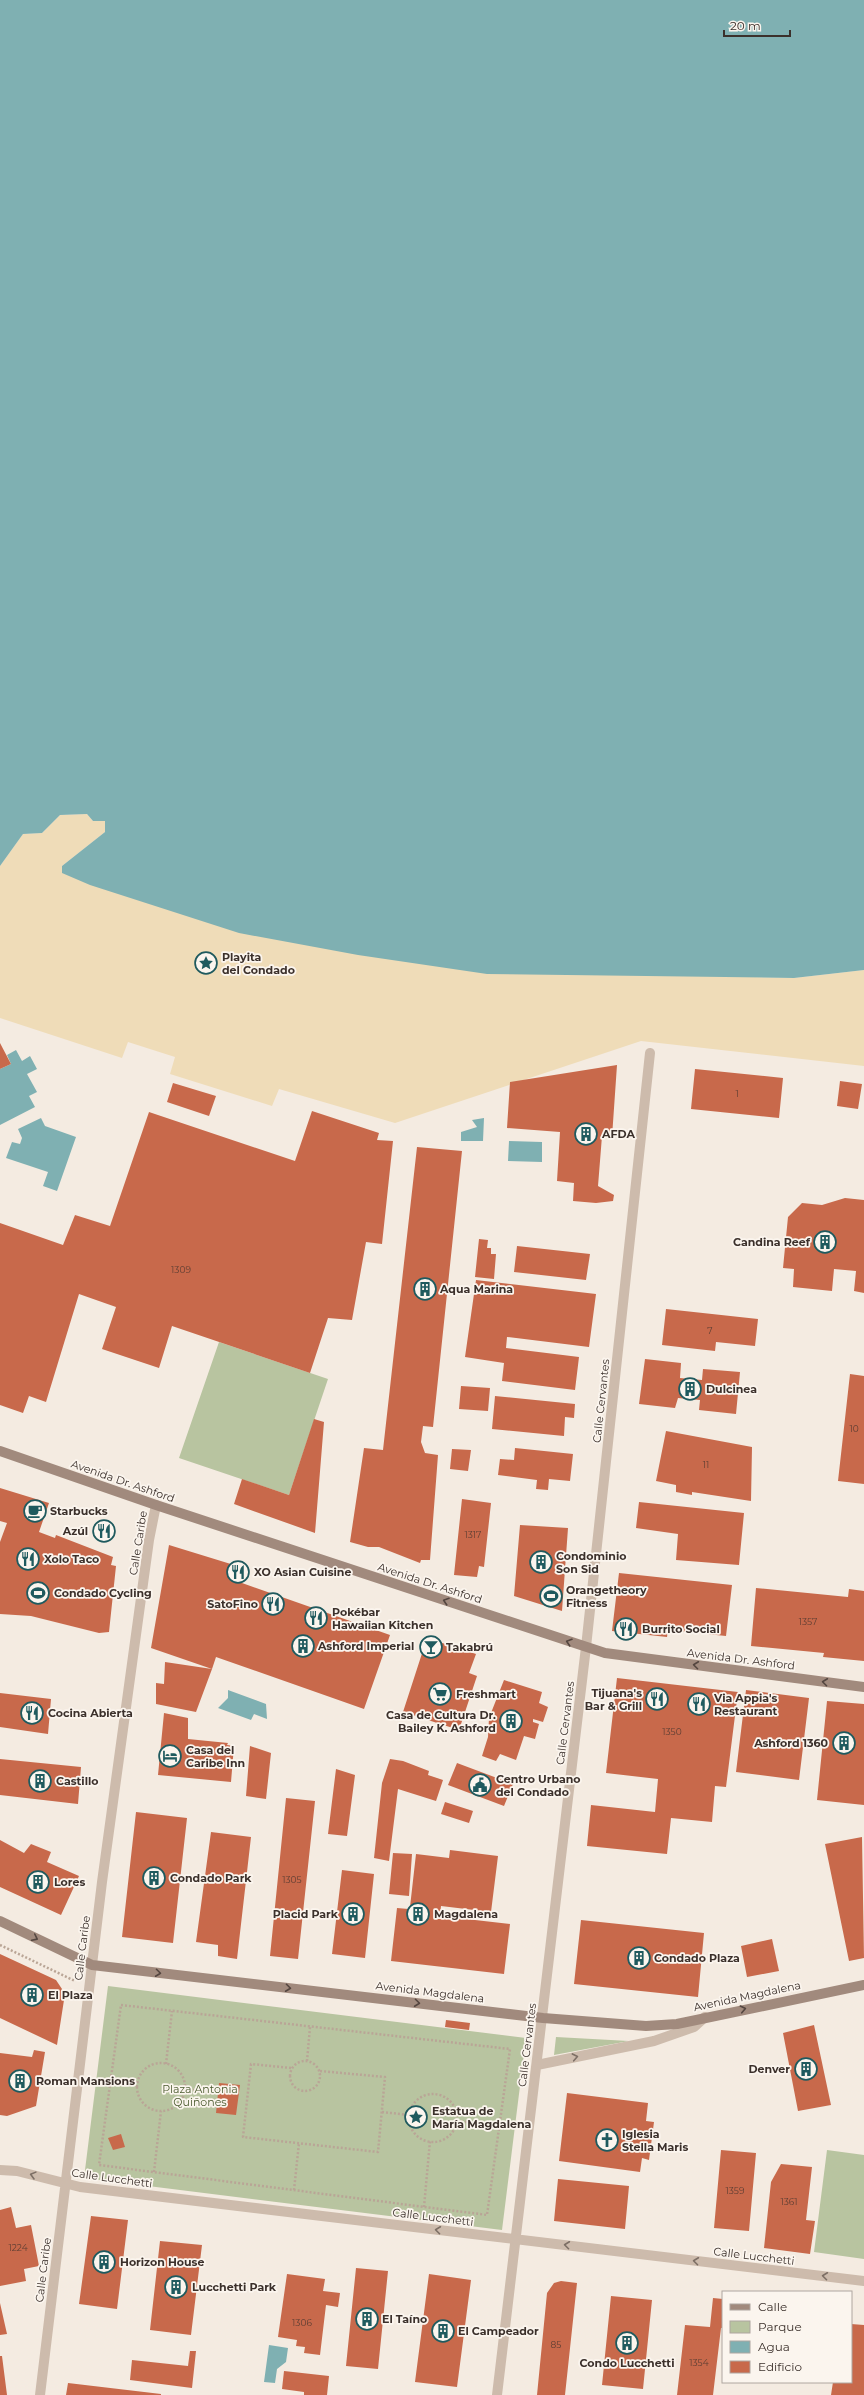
<svg xmlns="http://www.w3.org/2000/svg" width="864" height="2395" viewBox="0 0 864 2395" font-family="Montserrat,sans-serif">
<style>
.green{fill:#b8c4a0}
.sand{fill:#efdcb8}
.water{fill:#7fb0b2}
.building{fill:#c8694b}
.lines{fill:none;stroke-linecap:round;stroke-linejoin:round}
.path{stroke:#b9a596;stroke-width:2.5;stroke-dasharray:2 2;stroke-linecap:butt}
.street{stroke:#cdbbac;stroke-width:10}
.secondary{stroke:#a18a7d;stroke-width:10}
.oneway{stroke:#544640}
.oneway2{stroke:#7d6f65}
.labels{text-anchor:middle;dominant-baseline:central;stroke-width:3.5;stroke-linejoin:round;paint-order:stroke}
.number-label{font-size:9px;fill:#5e3e33}
.poi-label{font-size:11px;font-weight:bold;fill:#3b302b;stroke:#fbf5ee;text-anchor:start}
.street-label{font-size:11px;fill:#3b302b;stroke:#fbf5ee}
.park-label{font-size:11px;fill:#4a5a2e;stroke:#fbf5ee}
</style>
<rect width="100%" height="100%" fill="#f4ebe1"/>
<!-- green -->
<path class="green" d="M219,1342l109,37 -39,116 -110,-37z
M108,1986l418,52 -24,192 -418,-52z
M556,2037l73,4 -75,14z
M827,2150l37,5v104l-50,-7z"/>
<!-- sand -->
<path class="sand" d="M87,814l6,7h12v11l-43,34 607,109 125,3 70,-8v96l-223,-25 -246,82 -116,-34 -7,17 -102,-32 5,-17 -47,-15 -6,16 -122,-40v-152l23,-32 19,-1 18,-18z"/>
<!-- water -->
<path class="water" d="M0,0h864v970l-70,8 -307,-4 -129,-19 -119,-22 -149,-48 -28,-12v-7l43,-34v-11h-12l-6,-7 -27,1 -18,18 -19,1 -23,32z
M16,1050l6,11 8,-5 7,13 -10,5 10,18 -8,4 6,11 -35,18v-56l11,-5 -4,-9z
M41,1118l4,8 31,11 -19,54 -14,-5 5,-14 -42,-14 6,-16 8,2 2,-6 -4,-9z
M484,1118l-1,23h-22v-9l16,-5 -5,-7z
M509,1141l33,1v20l-34,-1z
M228,1690l38,14 1,15 -13,-5 -3,6 -33,-12 10,-10z
M269,2345l19,3 -2,14 -9,7 -2,14 -11,-1z"/>
<!-- building -->
<path class="building" d="M0,1043l11,21 -11,5z
M617,1065l-5,72 -10,-1 -4,50 16,9 -1,6 -17,2 -23,-2 1,-18 -17,-2 3,-49 -53,-4 3,-46z
M695,1069l88,9 -4,40 -88,-9z
M840,1081l22,3 -4,25 -21,-3z
M173,1083l43,13 -7,20 -42,-14z
M312,1111l67,22 -2,7 16,1 -11,103 -16,-2 -14,78 -24,-2 -18,55 -138,-47 -13,42 -57,-19 14,-42 -37,-13 -33,108 -17,-6 -6,17 -23,-8v-182l63,22 12,-30 35,11 39,-114 146,49z
M417,1147l45,4 -29,276 -10,-1 -2,16 4,11 13,2 -8,105h-9l-1,3 -41,-16h-11l-18,-5 14,-94 19,2z
M845,1198l19,2v93l-10,-2 2,-20 -22,-2 -2,22 -39,-4 1,-18 -11,-1 5,-51 14,-14 20,2z
M479,1239l9,1 -1,8h4v6h5l-2,25 -19,-2z
M517,1246l73,8 -4,26 -72,-8z
M476,1280l120,14 -7,53 -82,-10 -1,11 73,9 -4,33 -73,-9 2,-18 -39,-6z
M666,1309l92,10 -3,27 -39,-4 -1,9 -53,-6z
M645,1359l36,4 -1,15 22,2 1,-11 37,3 -4,42 -37,-4 1,-10 -22,-2 -3,10 -36,-4z
M850,1374l14,2v108l-26,-3z
M461,1386l29,2 -2,23 -29,-2z
M495,1396l80,8 -1,14 -9,-1 -1,19 -72,-7z
M314,1419l10,3 -9,111 -81,-29 8,-25 47,16z
M666,1431l86,16 -1,54 -59,-9v3l-16,-3v-7l-20,-4z
M515,1448l58,6 -3,27 -21,-2 -1,11 -12,-1 1,-9 -39,-5 2,-16 14,1z
M452,1449l19,1 -3,21 -18,-2z
M0,1488l49,15 -10,29 16,6 1,-3 57,22 -2,8 5,1 -7,66 -10,1 -68,-17 -31,-2v-72l7,-19 -7,-2z
M462,1499l29,4 -7,64 -5,-1 -2,11 -23,-2z
M639,1502l105,11 -5,52 -63,-5 2,-26 -42,-6z
M520,1525l48,3 -6,83 -48,-15z
M169,1545l78,24 -5,14 148,52 -26,74 -148,-52 -4,12 -61,-21z
M619,1573l113,12 -6,51 -58,-6 -1,7 -55,-6z
M756,1588l92,9 1,-8 15,2v70l-41,-4 1,-4 -73,-7z
M427,1638l49,16 -7,19 8,3 -18,54 -56,-18z
M165,1662l47,7 -16,43 -40,-8v-21l8,1z
M617,1678l121,14 -12,95 -11,-1 -3,36 -41,-4 -4,36 -80,-8 4,-41 64,7 3,-33 -52,-6z
M504,1680l38,12 -3,11 9,4 -5,15 -10,-3v3l6,2 -4,15 -11,-3 -8,24 -16,-6 -4,7 -14,-5 6,-19 1,-19z
M746,1690l63,8 -10,82 -63,-8z
M0,1693l51,6 -3,35 -48,-7z
M827,1701l37,3v101l-47,-5z
M164,1713l24,5v21l40,4 -1,2 7,1 -3,36 -73,-7z
M250,1746l21,7 -5,46 -20,-3z
M0,1759l81,8 -3,37 -78,-9z
M390,1759l13,2 26,10 -1,4 15,5 -7,21 -38,-12 -9,72 -15,-3 8,-75z
M457,1763l56,21 -9,22 -56,-21z
M336,1769l19,6 -8,61 -19,-2z
M286,1798l29,3 -17,158 -28,-3z
M445,1802l28,9 -4,12 -28,-9z
M136,1812l51,6 -14,125 -51,-6z
M211,1832l40,5 -14,122 -19,-3v-11l-22,-3z
M862,1837l2,121 -15,3 -24,-117z
M0,1840l24,13 7,-9 20,8 -4,10 32,14 -18,39 -61,-28z
M450,1850l48,6 -7,56 -50,-6 -1,10 70,8 -6,50 -113,-13 6,-53 23,2v-2l-10,-1 6,-53 33,4z
M393,1853l19,1 -3,42 -20,-2z
M342,1870l32,4 -9,84 -33,-4z
M581,1920l123,13 -6,64 -124,-13z
M772,1939l7,32 -32,6 -6,-31z
M0,1954l56,26 6,9 2,11 -7,45 -57,-27z
M446,2020l24,3 -1,7 -24,-3z
M814,2025l17,80 -33,6 -15,-78z
M34,2050l11,2 -9,54 -29,10 -7,-1v-62l32,4z
M219,2083l21,2 -4,30 -20,-2z
M567,2093l81,10 -2,18 8,1 -5,38 -7,-2 -2,14 -81,-11z
M121,2134l4,13 -12,3 -5,-12z
M721,2150l35,3 -7,78 -35,-3z
M781,2164l31,3 -6,53 9,1 -5,33 -46,-6 7,-66z
M558,2179l71,7 -4,43 -71,-8z
M11,2207l5,21 15,-3 8,41 -15,3 2,12 -26,5v-76z
M91,2216l37,4 -11,89 -38,-5z
M160,2241l42,4 -11,90 -41,-5z
M356,2268l32,3 -10,98 -32,-3z
M287,2274l38,5 -2,12 17,2 -2,14 -12,-2 -6,50 -16,-2 1,-6 -9,-1 1,-6 -19,-3z
M429,2274l42,6 -14,107 -42,-5z
M561,2281l16,2 -12,112h-28l10,-102 7,-10z
M611,2296l41,4 -9,89 -41,-4z
M713,2298l10,1v29h-2l-8,67h-36l8,-70 25,2z
M0,2303l7,31 -7,1z
M851,2324l13,1v70h-33l2,-13h18z
M190,2351h6l-4,37 -62,-8 2,-20 56,6z
M0,2356h2l5,39h-7z
M284,2371l45,5 -2,19h-23v-3l-22,-3z
M68,2383l93,11v1h-95z"/>
<g class="lines">
<!-- path -->
<path class="path" d="M0,1945l75,36
M121,2005l389,44 -23,166 -388,-50z
M290 2076a15 15 0 1 1 30 0a15 15 0 1 1-30 0Z
M307,2061l3,-34
M137 2087a24 24 0 1 1 48 0a24 24 0 1 1-48 0Z
M166,2064l6,-53
M291,2068l-40,-4 -8,73 135,15 7,-75 -65,-6
M110,2081l27,3
M185,2089l32,4
M409 2118a24 24 0 1 1 48 0a24 24 0 1 1-48 0Z
M382,2112l27,3
M457,2121l43,4
M154,2172l7,-61
M294,2190l5,-47
M424,2207l6,-66"/>
<!-- street -->
<path class="street" d="M537,2065l117,-24 40,-14 11,-10
M0,2170l17,1 63,16 784,94
M40,2395l62,-513 47,-342 7,-35
M497,2395l89,-748 64,-594"/>
<!-- secondary -->
<path class="secondary" d="M0,1451l156,54 449,148 259,34
M0,1921l92,44 451,53 103,8 31,-2 187,-39"/>
</g>
<!-- one-way arrows -->
<defs><path id="oneway-chevron" d="M-2-3.5L2.5 0L-2 3.5" fill="none" stroke-width="1.6" stroke-linecap="round" stroke-linejoin="round"/></defs>
<g class="oneway">
<use href="#oneway-chevron" transform="translate(446 1601) rotate(-162)"/>
<use href="#oneway-chevron" transform="translate(569 1642) rotate(-162)"/>
<use href="#oneway-chevron" transform="translate(696 1665) rotate(-173)"/>
<use href="#oneway-chevron" transform="translate(825 1682) rotate(-173)"/>
<use href="#oneway-chevron" transform="translate(35 1938) rotate(26)"/>
<use href="#oneway-chevron" transform="translate(158 1973) rotate(7)"/>
<use href="#oneway-chevron" transform="translate(288 1988) rotate(7)"/>
<use href="#oneway-chevron" transform="translate(417 2003) rotate(7)"/>
<use href="#oneway-chevron" transform="translate(743 2009) rotate(-12)"/>
</g>
<g class="oneway2">
<use href="#oneway-chevron" transform="translate(575 2057) rotate(-11)"/>
<use href="#oneway-chevron" transform="translate(33 2175) rotate(-165)"/>
<use href="#oneway-chevron" transform="translate(438 2230) rotate(-173)"/>
<use href="#oneway-chevron" transform="translate(567 2245) rotate(-173)"/>
<use href="#oneway-chevron" transform="translate(696 2261) rotate(-173)"/>
<use href="#oneway-chevron" transform="translate(825 2276) rotate(-173)"/>
</g>
<!-- icons -->
<defs>
<g id="sight-ring" transform="scale(1.15)"><circle r="9.5" fill="#fbf5ee" stroke="#1f5a5e" stroke-width="1.5"/><path d="M0-6L1.8-2.2L6-1.7L2.9 1.2L3.7 5.4L0 3.3L-3.7 5.4L-2.9 1.2L-6-1.7L-1.8-2.2Z" fill="#1f5a5e"/></g>
<g id="building-ring" transform="scale(1.15)"><circle r="9.5" fill="#fbf5ee" stroke="#1f5a5e" stroke-width="1.5"/><path d="M-4-6H4V6H1V3H-1V6H-4ZM-2.5-4.3h1.7v1.8h-1.7ZM.8-4.3h1.7v1.8H.8ZM-2.5-1h1.7V.8h-1.7ZM.8-1h1.7V.8H.8Z" fill="#1f5a5e"/></g>
<g id="cafe-ring" transform="scale(1.15)"><circle r="9.5" fill="#fbf5ee" stroke="#1f5a5e" stroke-width="1.5"/><path d="M-5.5-4.5H6V0H3Q3 3.5 0 3.5H-2.5Q-5.5 3.5-5.5 0ZM3-3.2v2h1.7v-2ZM-6 4.5H4V6H-6Z" fill="#1f5a5e"/></g>
<g id="restaurant-ring" transform="scale(1.15)"><circle r="9.5" fill="#fbf5ee" stroke="#1f5a5e" stroke-width="1.5"/><path d="M-5-6h1v4h1v-4h1v4h1v-4h1v5L-1.5 .5V6h-2V.5L-5-1ZM5-6V6H3V1.5H1.5Q1.5-4 5-6Z" fill="#1f5a5e"/></g>
<g id="stadium-ring" transform="scale(1.15)"><circle r="9.5" fill="#fbf5ee" stroke="#1f5a5e" stroke-width="1.5"/><path d="M0-5a6.5 5 0 1 0 0 10a6.5 5 0 1 0 0-10ZM-3.5-1.8h7v3.6h-7Z" fill="#1f5a5e"/></g>
<g id="bar-ring" transform="scale(1.15)"><circle r="9.5" fill="#fbf5ee" stroke="#1f5a5e" stroke-width="1.5"/><path d="M-6-5H6L.8 .8V4.5H3.5V6h-7V4.5H-.8V.8Z" fill="#1f5a5e"/></g>
<g id="supermarket-ring" transform="scale(1.15)"><circle r="9.5" fill="#fbf5ee" stroke="#1f5a5e" stroke-width="1.5"/><path d="M-6-5.5h2.5l.6 2H6L4.5 2H-2.5L-4.4-4H-6ZM-1.5 3.2a1.3 1.3 0 1 0 .1 0ZM3 3.2a1.3 1.3 0 1 0 .1 0Z" fill="#1f5a5e"/></g>
<g id="hotel-ring" transform="scale(1.15)"><circle r="9.5" fill="#fbf5ee" stroke="#1f5a5e" stroke-width="1.5"/><path d="M-6-4.5h1.5V1H6V5H4.5V3h-9V5H-6ZM-4 0a1.8 1.8 0 1 1 3.6 0ZM.5 0V-2.5h3Q6-2.5 6 0Z" fill="#1f5a5e"/></g>
<g id="civic-ring" transform="scale(1.15)"><circle r="9.5" fill="#fbf5ee" stroke="#1f5a5e" stroke-width="1.5"/><path d="M-.6-6.5H3V-4.5H.6V-3L4-1V1h2V6H-6V1h2V-1L-.6-3ZM-1.2 2.5V6h2.4V2.5Z" fill="#1f5a5e"/></g>
<g id="church-ring" transform="scale(1.15)"><circle r="9.5" fill="#fbf5ee" stroke="#1f5a5e" stroke-width="1.5"/><path d="M-1.2-6h2.4v3.5h3.3v2.4h-3.3V6h-2.4V-.1h-3.3v-2.4h3.3Z" fill="#1f5a5e"/></g>
</defs>
<g fill-rule="evenodd">
<use href="#sight-ring" x="206" y="963"/>
<use href="#building-ring" x="586" y="1134"/>
<use href="#building-ring" x="825" y="1242"/>
<use href="#building-ring" x="425" y="1289"/>
<use href="#building-ring" x="690" y="1389"/>
<use href="#cafe-ring" x="35" y="1511"/>
<use href="#restaurant-ring" x="104" y="1531"/>
<use href="#restaurant-ring" x="28" y="1559"/>
<use href="#building-ring" x="541" y="1562"/>
<use href="#restaurant-ring" x="238" y="1572"/>
<use href="#stadium-ring" x="38" y="1593"/>
<use href="#stadium-ring" x="551" y="1596"/>
<use href="#restaurant-ring" x="273" y="1604"/>
<use href="#restaurant-ring" x="316" y="1618"/>
<use href="#restaurant-ring" x="626" y="1629"/>
<use href="#building-ring" x="303" y="1646"/>
<use href="#bar-ring" x="431" y="1647"/>
<use href="#supermarket-ring" x="440" y="1694"/>
<use href="#restaurant-ring" x="657" y="1699"/>
<use href="#restaurant-ring" x="699" y="1704"/>
<use href="#restaurant-ring" x="32" y="1713"/>
<use href="#building-ring" x="511" y="1721"/>
<use href="#building-ring" x="844" y="1743"/>
<use href="#hotel-ring" x="170" y="1756"/>
<use href="#building-ring" x="40" y="1781"/>
<use href="#civic-ring" x="480" y="1785"/>
<use href="#building-ring" x="154" y="1878"/>
<use href="#building-ring" x="38" y="1882"/>
<use href="#building-ring" x="353" y="1914"/>
<use href="#building-ring" x="418" y="1914"/>
<use href="#building-ring" x="639" y="1958"/>
<use href="#building-ring" x="32" y="1995"/>
<use href="#building-ring" x="806" y="2069"/>
<use href="#building-ring" x="20" y="2081"/>
<use href="#sight-ring" x="416" y="2117"/>
<use href="#church-ring" x="607" y="2140"/>
<use href="#building-ring" x="104" y="2262"/>
<use href="#building-ring" x="176" y="2287"/>
<use href="#building-ring" x="367" y="2319"/>
<use href="#building-ring" x="443" y="2331"/>
<use href="#building-ring" x="627" y="2343"/>
</g>
<g class="labels">
<!-- number labels -->
<g class="number-label">
<text x="737" y="1093">1</text>
<text x="181" y="1269">1309</text>
<text x="710" y="1330">7</text>
<text x="854" y="1428">10</text>
<text x="706" y="1464">11</text>
<text x="473" y="1534">1317</text>
<text x="808" y="1621">1357</text>
<text x="672" y="1731">1350</text>
<text x="292" y="1879">1305</text>
<text x="735" y="2190">1359</text>
<text x="789" y="2201">1361</text>
<text x="18" y="2247">1224</text>
<text x="302" y="2322">1306</text>
<text x="556" y="2344">85</text>
<text x="699" y="2362">1354</text>
</g>
<!-- poi labels -->
<g class="poi-label">
<text x="222" y="957">Playita<tspan x="222" dy="13">del Condado</tspan></text>
<text x="602" y="1134">AFDA</text>
<text x="810" y="1242" text-anchor="end">Candina Reef</text>
<text x="440" y="1289">Aqua Marina</text>
<text x="706" y="1389">Dulcinea</text>
<text x="50" y="1511">Starbucks</text>
<text x="88" y="1531" text-anchor="end">Azúl</text>
<text x="556" y="1556">Condominio<tspan x="556" dy="13">Son Sid</tspan></text>
<text x="44" y="1559">Xolo Taco</text>
<text x="254" y="1572">XO Asian Cuisine</text>
<text x="566" y="1590">Orangetheory<tspan x="566" dy="13">Fitness</tspan></text>
<text x="54" y="1593">Condado Cycling</text>
<text x="258" y="1604" text-anchor="end">SatoFino</text>
<text x="332" y="1612">Pokébar<tspan x="332" dy="13">Hawaiian Kitchen</tspan></text>
<text x="642" y="1629">Burrito Social</text>
<text x="318" y="1646">Ashford Imperial</text>
<text x="446" y="1647">Takabrú</text>
<text x="642" y="1693" text-anchor="end">Tijuana's<tspan x="642" dy="13">Bar &amp; Grill</tspan></text>
<text x="456" y="1694">Freshmart</text>
<text x="714" y="1698">Via Appia's<tspan x="714" dy="13">Restaurant</tspan></text>
<text x="48" y="1713">Cocina Abierta</text>
<text x="496" y="1715" text-anchor="end">Casa de Cultura Dr.<tspan x="496" dy="13">Bailey K. Ashford</tspan></text>
<text x="828" y="1743" text-anchor="end">Ashford 1360</text>
<text x="186" y="1750">Casa del<tspan x="186" dy="13">Caribe Inn</tspan></text>
<text x="496" y="1779">Centro Urbano<tspan x="496" dy="13">del Condado</tspan></text>
<text x="56" y="1781">Castillo</text>
<text x="170" y="1878">Condado Park</text>
<text x="54" y="1882">Lores</text>
<text x="338" y="1914" text-anchor="end">Placid Park</text>
<text x="434" y="1914">Magdalena</text>
<text x="654" y="1958">Condado Plaza</text>
<text x="48" y="1995">El Plaza</text>
<text x="790" y="2069" text-anchor="end">Denver</text>
<text x="36" y="2081">Roman Mansions</text>
<text x="432" y="2111">Estatua de<tspan x="432" dy="13">María Magdalena</tspan></text>
<text x="622" y="2134">Iglesia<tspan x="622" dy="13">Stella Maris</tspan></text>
<text x="120" y="2262">Horizon House</text>
<text x="192" y="2287">Lucchetti Park</text>
<text x="382" y="2319">El Taíno</text>
<text x="458" y="2331">El Campeador</text>
<text x="627" y="2363" text-anchor="middle">Condo Lucchetti</text>
</g>
<!-- street labels -->
<g class="street-label">
<text transform="translate(601 1401) rotate(-84)">Calle Cervantes</text>
<text transform="translate(123 1481) rotate(19)">Avenida Dr. Ashford</text>
<text transform="translate(138 1543) rotate(-81)">Calle Caribe</text>
<text transform="translate(430 1583) rotate(18)">Avenida Dr. Ashford</text>
<text transform="translate(741 1659) rotate(7)">Avenida Dr. Ashford</text>
<text transform="translate(565 1723) rotate(-83)">Calle Cervantes</text>
<text transform="translate(82 1948) rotate(-83)">Calle Caribe</text>
<text transform="translate(430 1992) rotate(7)">Avenida Magdalena</text>
<text transform="translate(747 1996) rotate(-12)">Avenida Magdalena</text>
<text transform="translate(527 2045) rotate(-83)">Calle Cervantes</text>
<text transform="translate(112 2178) rotate(8)">Calle Lucchetti</text>
<text transform="translate(433 2217) rotate(7)">Calle Lucchetti</text>
<text transform="translate(754 2256) rotate(7)">Calle Lucchetti</text>
<text transform="translate(43 2270) rotate(-83)">Calle Caribe</text>
</g>
<!-- park labels -->
<g class="park-label">
<text x="200" y="2089">Plaza Antonia<tspan x="200" dy="13">Quiñones</tspan></text>
</g>
</g>
<!-- legend -->
<rect x="722" y="2291" width="130" height="92" fill="#fbf5ee" stroke="#aea6a0"/>
<rect x="730" y="2304" width="20" height="6" fill="#a18a7d" stroke="#aea6a0"/>
<text x="758" y="2311" font-size="12" fill="#3b302b">Calle</text>
<rect x="730" y="2321" width="20" height="12" fill="#b8c4a0" stroke="#aea6a0"/>
<text x="758" y="2331" font-size="12" fill="#3b302b">Parque</text>
<rect x="730" y="2341" width="20" height="12" fill="#7fb0b2" stroke="#aea6a0"/>
<text x="758" y="2351" font-size="12" fill="#3b302b">Agua</text>
<rect x="730" y="2361" width="20" height="12" fill="#c8694b" stroke="#aea6a0"/>
<text x="758" y="2371" font-size="12" fill="#3b302b">Edificio</text>
<!-- scale -->
<path d="M724 30v6h66v-6" fill="none" stroke="#3b302b" stroke-width="2"/>
<text x="730" y="30" font-size="12" fill="#3b302b" stroke="#fbf5ee" stroke-width="3" paint-order="stroke">20 m</text>
</svg>
